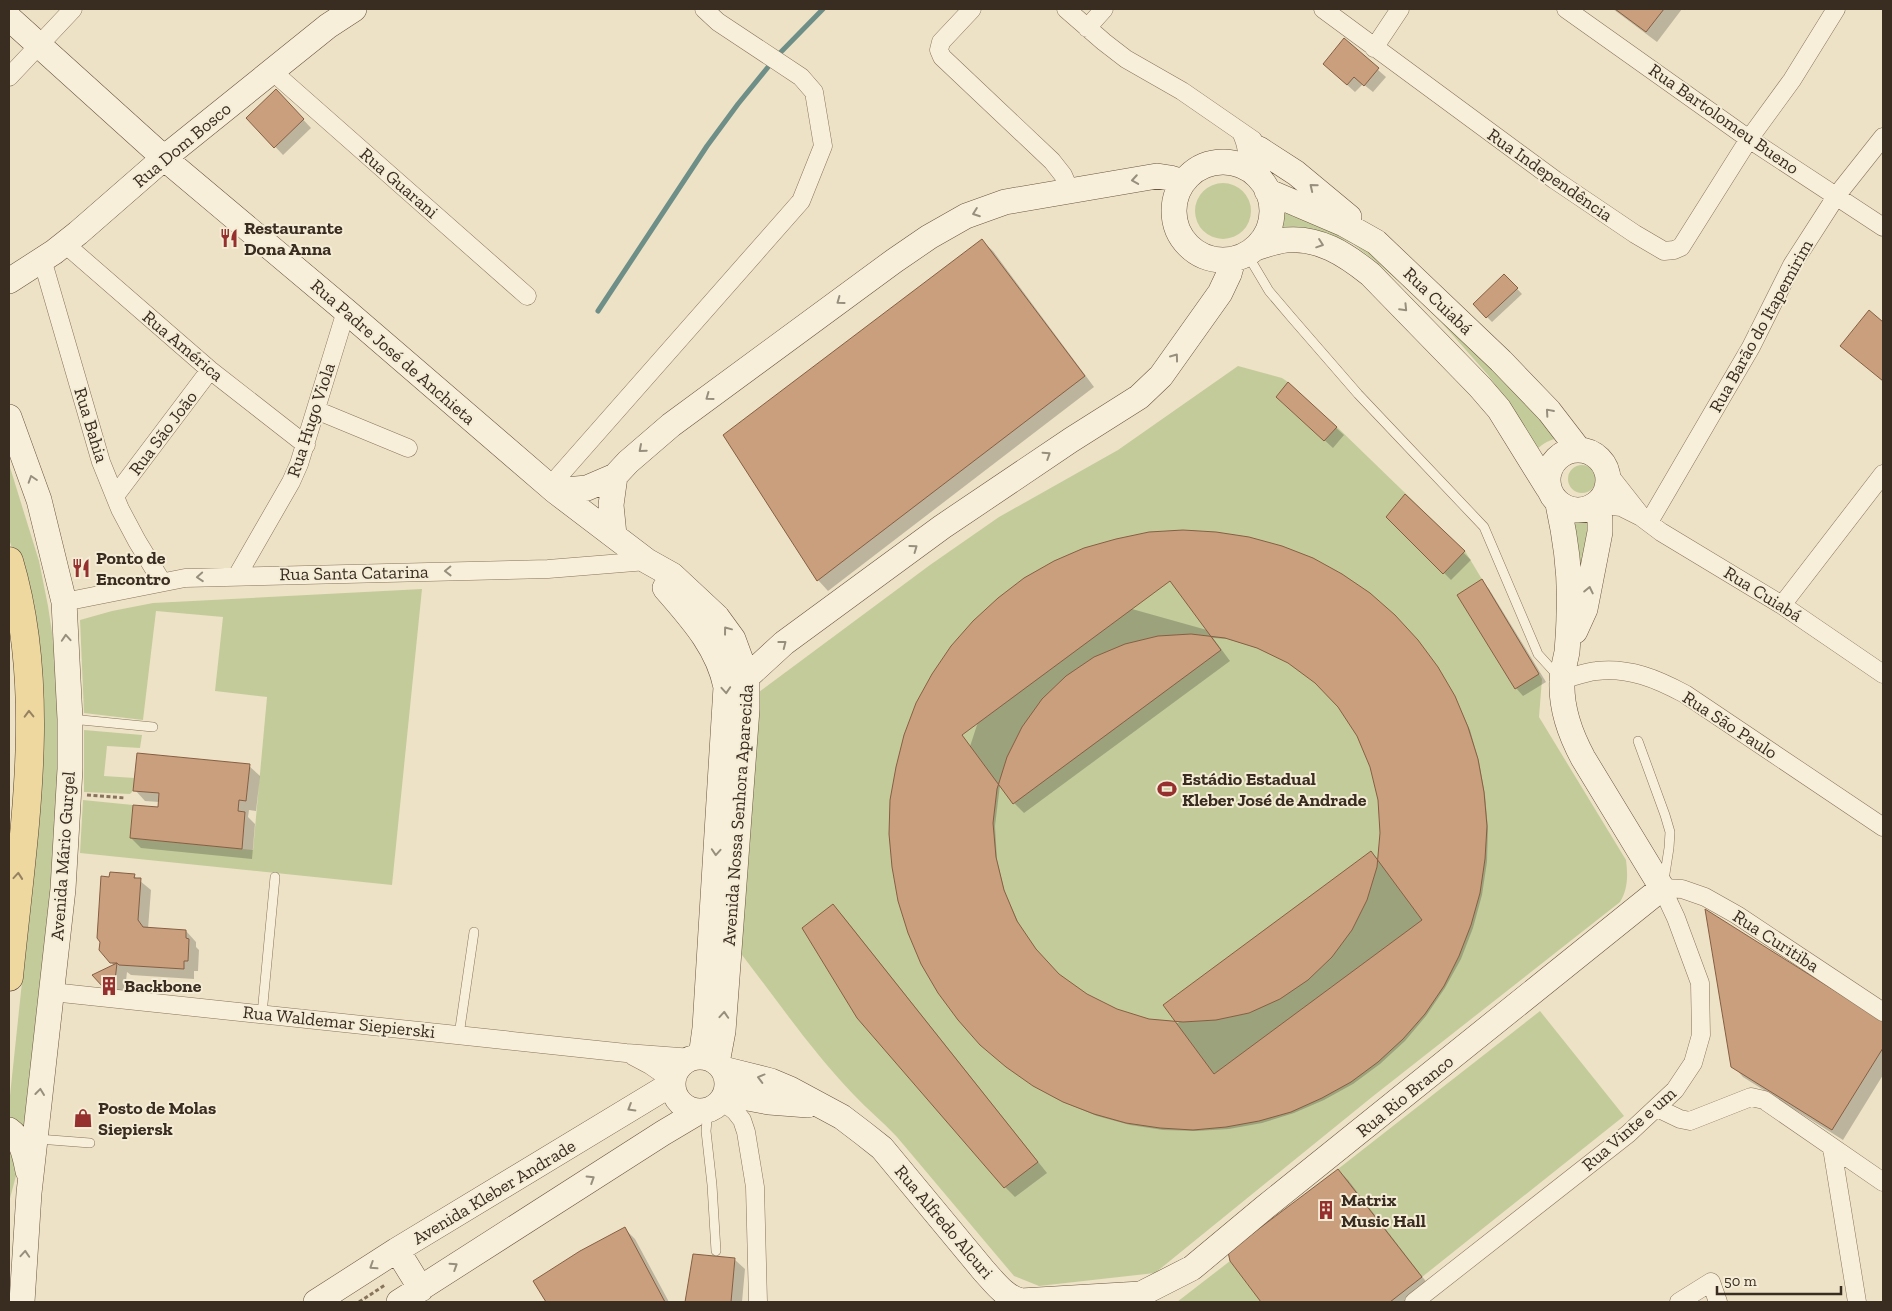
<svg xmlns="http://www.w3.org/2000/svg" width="1892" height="1311" viewBox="0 0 1892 1311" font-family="'Zilla Slab',serif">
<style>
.green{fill:#c4cb9a}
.shadow{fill:#0003;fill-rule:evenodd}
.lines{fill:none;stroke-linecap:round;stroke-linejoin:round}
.stream{stroke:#6e8f88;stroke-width:5}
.building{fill:#ca9f7e;stroke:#865f43;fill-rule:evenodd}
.lane-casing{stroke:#88745c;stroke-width:10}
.street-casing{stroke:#88745c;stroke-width:19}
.secondary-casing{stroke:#6a5640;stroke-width:26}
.primary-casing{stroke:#564330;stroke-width:29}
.path{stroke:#88745c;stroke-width:3;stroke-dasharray:4 2.5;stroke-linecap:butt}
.lane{stroke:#f8efda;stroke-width:9}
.street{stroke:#f8efda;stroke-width:18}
.secondary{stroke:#f8efda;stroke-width:25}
.primary{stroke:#eed8a0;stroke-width:28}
.oneway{stroke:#988e7d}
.oneway2{stroke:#948260}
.labels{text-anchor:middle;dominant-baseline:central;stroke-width:4;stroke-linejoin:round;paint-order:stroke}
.street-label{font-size:18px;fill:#392c20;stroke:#f5ecd6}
.poi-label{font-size:18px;font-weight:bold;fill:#392c20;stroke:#f5ecd6;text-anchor:start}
</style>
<rect width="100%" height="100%" fill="#ede2c6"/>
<!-- green -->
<path class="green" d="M1195 211a28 28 0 1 1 56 0a28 28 0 1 1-56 0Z
M1280,206l67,23 215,208c-11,2 -19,6 -27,14l-31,-54 -16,-22 -61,-69 -53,-46 -21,-16 -21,-9 -54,-4z
M1238,366l44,12 6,4 49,45 128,124 77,128 -3,38 87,143c2,15 2,29 -6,42l-248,195 -217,176 -116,13 -25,-10 -117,-139c-14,-15 -30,-28 -44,-43 -42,-44 -77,-95 -114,-143l20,-259 171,-127 69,-48 119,-67z
M9,464l30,97 9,45 7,46 4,104 -9,139 -29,262 -12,45v-97l22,-208 -13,-330 -9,-28z
M1568 479a14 14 0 1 1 28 0a14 14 0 1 1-28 0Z
M1595,511l-16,101 -12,-99 19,2z
M422,589l-30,296 -312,-32 3,-53 50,5 -3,33 123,12 14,-153 -52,-6 8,-74 -67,-6 -13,109 -59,-7 -4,-93 32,-9 41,-8z
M84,730l58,5 -2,13 -33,-2 -3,30 31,2 -2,13 -3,3 -46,-2z
M1540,1011l84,105 -202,161 -84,-108z
M1230,1261l31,41h-84z"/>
<!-- shadow -->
<path class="shadow" d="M1613,9h69l-25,33z
M1344,40l42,37 -13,15 -10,-8 -8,8 -31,-28z
M284,99l27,29 -28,27 -35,-37z
M982,241l11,10 101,136 -266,204 -10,-11 -94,-144z
M1504,275l18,19 -30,28 -18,-18z
M1869,312l14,12v57l-41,-35z
M1288,384l56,51 -11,13 -48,-44z
M1405,496l66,64 -20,20 -64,-64z
M1025,579l431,121 14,30 9,32 6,33 3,34 -1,33 -5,33 -9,33 -12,31 -16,29 -19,28 -21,25 -25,23 -27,20 -29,16 -30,13 -32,10 -33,6 -33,2 -33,-1 -33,-5 -33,-9 -31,-13 -29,-15 -128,-156zM1213,638l15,1 32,10 31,15 27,20 21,23 19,28 13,31 9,34 2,33 -3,27 -8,-7 -193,170 -29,-3 -33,-10 -30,-15 -27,-20 -21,-22 -19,-29 -14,-31 -8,-33 -2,-34 5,-41 14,18 10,10 206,-152z
M1482,581l7,8 57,93 -23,14 -7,-8z
M249,766l11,10 -4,35 -7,-1 -1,7 7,7 -3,35 -111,-11 -10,-10 28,-29v-7l-14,-1 -10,-11z
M134,876l17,14 -3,39 38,2 10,11v5l3,3 -1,21h-4v8l-63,-4 -4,-3 -4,35 -29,-32 20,-9 -3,-4z
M832,906l11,10 204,257 -32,24 -10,-10z
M1707,911l176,111v53l-40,65 -100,-63 -10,-11z
M1338,1170l10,10 83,108 -18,14h-150l-32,-41z
M625,1229l10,10 34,63h-121l-13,-20z
M694,1256l40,3 11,10 -3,33h-55z"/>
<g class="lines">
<!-- stream -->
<path class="stream" d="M598,311l109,-165 31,-42 39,-48 46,-47"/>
</g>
<!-- building -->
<path class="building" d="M1615,9h49l-18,23z
M1344,38l35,30 -15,18 -10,-9 -7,8 -24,-21z
M276,89l28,30 -30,29 -28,-30z
M982,239l103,137 -268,205 -94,-146z
M1504,274l14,14 -32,30 -13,-14z
M1869,310l14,12v59l-43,-35z
M1288,382l49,45 -13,14 -48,-44z
M1405,494l60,57 -22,23 -57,-57z
M1183,530l33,2 33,5 33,9 31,12 29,16 28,19 25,22 23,25 20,27 17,29 13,31 10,32 6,33 3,34 -2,33 -5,34 -9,32 -12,31 -15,30 -19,28 -22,25 -25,23 -27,20 -29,16 -31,14 -32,9 -33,6 -33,3 -33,-2 -34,-5 -32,-9 -31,-12 -30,-16 -27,-19 -26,-22 -22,-25 -20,-27 -17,-29 -13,-31 -10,-32 -6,-34 -3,-33 1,-34 6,-33 8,-32 12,-32 16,-29 19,-28 22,-25 25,-23 26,-20 30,-17 30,-13 32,-9 33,-7zM1191,634l34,4 32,10 31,15 27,20 23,24 19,29 13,31 8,33 2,33 -3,34 -10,33 -15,30 -20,27 -24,23 -28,19 -31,14 -33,7 -33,2 -34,-3 -32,-10 -30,-15 -28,-20 -23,-25 -19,-28 -13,-31 -8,-33 -3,-34 4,-34 10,-32 15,-30 20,-28 24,-23 28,-19 31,-13 33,-8z
M1482,579l57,95 -24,15 -58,-94z
M1170,581l51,69 -208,154 -51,-69z
M137,753l113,11 -4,37 -7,-1 -1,11 7,1 -3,37 -112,-11 3,-33 25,2 1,-14 -26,-2z
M1371,851l51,69 -208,154 -51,-69z
M110,872l25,2 -1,4h7l-3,42 5,7 43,3v8l3,1 -1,22h-4v8l-65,-4 -2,-2h-7l-11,-13 1,-8 -3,-4 4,-62 8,1z
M833,904l205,258 -34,26 -147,-170 -55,-90z
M1705,909l178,112v27l-51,82 -101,-63z
M117,963l-4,35 -21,-23z
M1338,1169l84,108 -32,25h-129l-31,-41 -2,-9z
M625,1227l40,75h-119l-13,-21 47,-30z
M693,1254l42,4 -4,44h-46z"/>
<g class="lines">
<!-- lane casing -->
<g class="lane-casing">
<path id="lane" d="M1247,254l22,37 23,27 66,76 126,133 54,127 20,22
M71,719l82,8
M1638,741l27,74 5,17 -1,16 -5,32
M262,1014l13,-137
M459,1035l15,-103
M708,1110l-2,21 6,54 4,66
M38,1139l52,4"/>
</g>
<!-- street casing -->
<g class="street-casing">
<path id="street" d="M972,9l-31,33 -2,8 3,7 110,104 11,14 7,16
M1066,9l38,33 22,17 56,32 71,49c9,13 9,24 7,38
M1323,9l232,171 80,54 29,17 10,-1 7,-3 68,-108 43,-59 44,-71
M1566,9l183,130 134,88
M1087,28l17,-19
M1374,48l26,-39
M272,71l255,225
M9,77l64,-68
M1241,132c6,13 7,21 5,35
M65,244l145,126 96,75
M42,259l59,203 19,47 17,32 25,41
M316,410l92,38
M1607,472l33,42
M550,486l251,-285 22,-55 -9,-54 -13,-15 -83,-55 -14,-13
M115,496l95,-126
M1598,504l23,3 20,10 20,15 121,73 101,69
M1649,522l102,-175 41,-82 45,-70 46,-58
M237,576l54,-94 8,-18 47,-153
M64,602l121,-24 363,-9 99,-8
M1782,605l101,-131
M1562,680c11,-3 23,-8 34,-9 33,-4 61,8 89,23l198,133
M52,992l574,61 67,5
M633,1056l17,9 23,16
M722,1101l13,10 7,9 4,12 9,55 3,115
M1657,1108l23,11 10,2 61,-24 13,3 119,82
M1832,1148l25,154
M1414,1302l214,-168 47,-44 18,-27 8,-28 -1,-52 -24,-65 -14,-30 20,1 23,8 32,18 146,97
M1679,1302l32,-20 7,20"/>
</g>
<!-- secondary casing -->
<g class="secondary-casing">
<path id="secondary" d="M9,18l155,140 182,153 209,180 92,70 25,14 45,42 16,22 14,38v32l-24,322 -6,32
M1259,149l37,24 53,44
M1174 211a49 49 0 1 1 98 0a49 49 0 1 1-98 0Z
M1267,191l77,33 32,18 125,119 48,50 30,39
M1256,248c9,-3 20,-7 30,-8 33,-3 59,14 84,34l110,113 19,22 49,79
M9,281l45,-29 24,-19 86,-75 164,-132 26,-17
M9,417l30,83 25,102 6,117v50l-7,120 -34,304 -7,109
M1548 480a30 30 0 1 1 60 0a30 30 0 1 1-60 0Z
M555,491l32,-3 28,-12 13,-14 43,-37 223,-164 35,-24 37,-21 39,-14 152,-26 13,2 13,4
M614,535l-3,-30 4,-29
M665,588c26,30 53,59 61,99l-21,341 -4,29
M1575,631l10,-22 15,-77v-13l-5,-14
M747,677l37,-34 158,-116 129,-87 68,-43 22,-21 59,-83 9,-19 4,-14
M673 1084a27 27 0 1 1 54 0a27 27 0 1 1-54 0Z
M723,1069l48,12 19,8 52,28 21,16 19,15 102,123c11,12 21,26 37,30l120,-7 51,-26 72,-60 398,-320 -79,-130c-13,-24 -22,-49 -21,-76 0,-10 3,-20 5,-30 1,-13 2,-26 2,-38 2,-38 -3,-74 -11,-110
M726,1094l43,8 39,3
M9,1130c13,9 16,26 19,41
M397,1250l24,39
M316,1302l81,-52 276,-167
M399,1302l264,-169 37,-22"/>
</g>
<!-- primary casing -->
<g class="primary-casing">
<path id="primary" d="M9,561c40,134 13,280 0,416"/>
</g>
<!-- path -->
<path class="path" d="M87,795l38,3
M359,1302l26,-17"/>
<!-- lane -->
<use href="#lane" class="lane"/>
<!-- street -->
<use href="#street" class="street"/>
<!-- secondary -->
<use href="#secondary" class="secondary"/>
<!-- primary -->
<use href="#primary" class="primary"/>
</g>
<!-- one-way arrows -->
<defs><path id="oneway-chevron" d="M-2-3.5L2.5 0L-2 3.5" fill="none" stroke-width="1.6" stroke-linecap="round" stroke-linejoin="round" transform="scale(1.25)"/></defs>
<g class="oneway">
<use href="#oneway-chevron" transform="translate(1135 180) rotate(171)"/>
<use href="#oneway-chevron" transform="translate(1313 187) rotate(-141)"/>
<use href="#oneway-chevron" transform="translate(976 213) rotate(160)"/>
<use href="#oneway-chevron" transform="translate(1320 244) rotate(19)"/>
<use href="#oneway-chevron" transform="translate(840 301) rotate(144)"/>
<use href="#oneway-chevron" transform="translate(1404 308) rotate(46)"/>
<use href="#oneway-chevron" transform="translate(1175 357) rotate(-54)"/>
<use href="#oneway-chevron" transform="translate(709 397) rotate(144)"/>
<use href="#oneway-chevron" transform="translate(1549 412) rotate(-131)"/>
<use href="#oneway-chevron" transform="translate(642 449) rotate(139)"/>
<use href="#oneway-chevron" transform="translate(1047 455) rotate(-33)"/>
<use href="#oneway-chevron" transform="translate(32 479) rotate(-108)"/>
<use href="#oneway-chevron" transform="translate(914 548) rotate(-36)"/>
<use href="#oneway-chevron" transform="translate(448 571) rotate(179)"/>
<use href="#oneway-chevron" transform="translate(200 577) rotate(176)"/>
<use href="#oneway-chevron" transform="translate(1589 590) rotate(-78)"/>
<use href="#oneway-chevron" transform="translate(727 630) rotate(-127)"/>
<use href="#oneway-chevron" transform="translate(66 638) rotate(-94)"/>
<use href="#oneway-chevron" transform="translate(783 644) rotate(-38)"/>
<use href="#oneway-chevron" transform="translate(726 690) rotate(86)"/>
<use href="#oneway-chevron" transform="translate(716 852) rotate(94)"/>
<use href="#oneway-chevron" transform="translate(724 1015) rotate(-86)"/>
<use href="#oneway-chevron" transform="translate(761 1078) rotate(-165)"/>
<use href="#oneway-chevron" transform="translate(40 1092) rotate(-83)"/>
<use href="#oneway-chevron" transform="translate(631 1108) rotate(149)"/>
<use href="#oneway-chevron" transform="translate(591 1179) rotate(-32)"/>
<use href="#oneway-chevron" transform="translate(25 1254) rotate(-86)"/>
<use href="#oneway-chevron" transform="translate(373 1266) rotate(147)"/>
<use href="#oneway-chevron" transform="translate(454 1266) rotate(-33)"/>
</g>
<g class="oneway2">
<use href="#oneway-chevron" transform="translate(29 714) rotate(-91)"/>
<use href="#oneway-chevron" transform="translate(18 876) rotate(-85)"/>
</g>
<!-- icons -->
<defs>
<g id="restaurant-bare" transform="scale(1.5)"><path d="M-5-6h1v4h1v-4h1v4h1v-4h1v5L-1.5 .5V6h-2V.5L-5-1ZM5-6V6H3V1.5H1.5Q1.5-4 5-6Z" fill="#95302e" stroke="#f5ecd6" stroke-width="2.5" paint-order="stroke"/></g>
<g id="stadium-bare" transform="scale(1.5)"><path d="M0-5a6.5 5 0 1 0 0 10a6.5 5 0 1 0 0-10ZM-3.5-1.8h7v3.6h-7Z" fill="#95302e" stroke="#f5ecd6" stroke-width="2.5" paint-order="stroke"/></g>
<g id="building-bare" transform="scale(1.5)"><path d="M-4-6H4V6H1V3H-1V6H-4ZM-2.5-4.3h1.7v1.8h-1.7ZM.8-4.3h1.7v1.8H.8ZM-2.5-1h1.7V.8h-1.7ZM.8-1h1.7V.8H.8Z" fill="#95302e" stroke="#f5ecd6" stroke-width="2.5" paint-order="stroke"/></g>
<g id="shop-bare" transform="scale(1.5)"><path d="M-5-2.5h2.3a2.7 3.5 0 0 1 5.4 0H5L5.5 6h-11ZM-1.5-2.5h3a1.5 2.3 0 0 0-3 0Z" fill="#95302e" stroke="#f5ecd6" stroke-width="2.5" paint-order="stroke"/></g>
</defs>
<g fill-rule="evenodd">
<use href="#restaurant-bare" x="229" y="238"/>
<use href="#restaurant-bare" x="81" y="568"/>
<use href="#stadium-bare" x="1167" y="789"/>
<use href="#building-bare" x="109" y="986"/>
<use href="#shop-bare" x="83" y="1118"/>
<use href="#building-bare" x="1326" y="1210"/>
</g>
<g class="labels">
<!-- street labels -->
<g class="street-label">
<text transform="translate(1724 119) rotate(35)">Rua Bartolomeu Bueno</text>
<text transform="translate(182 145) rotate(-40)">Rua Dom Bosco</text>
<text transform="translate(1550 175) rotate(35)">Rua Independência</text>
<text transform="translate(399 183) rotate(41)">Rua Guarani</text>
<text transform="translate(1438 301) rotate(44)">Rua Cuiabá</text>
<text transform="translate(1761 326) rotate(-61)">Rua Barão do Itapemirim</text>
<text transform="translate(183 346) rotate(40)">Rua América</text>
<text transform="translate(393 352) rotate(41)">Rua Padre José de Anchieta</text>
<text transform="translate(311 420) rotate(-72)">Rua Hugo Viola</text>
<text transform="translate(91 425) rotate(73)">Rua Bahia</text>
<text transform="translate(163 433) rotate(-53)">Rua São João</text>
<text transform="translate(354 573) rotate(-1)">Rua Santa Catarina</text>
<text transform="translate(1763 594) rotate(32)">Rua Cuiabá</text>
<text transform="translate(1730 725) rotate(33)">Rua São Paulo</text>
<text transform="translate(738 815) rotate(-86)">Avenida Nossa Senhora Aparecida</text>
<text transform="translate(63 856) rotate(-86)">Avenida Mário Gurgel</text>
<text transform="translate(1776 941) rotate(33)">Rua Curitiba</text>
<text transform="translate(339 1022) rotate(6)">Rua Waldemar Siepierski</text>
<text transform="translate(1405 1096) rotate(-39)">Rua Rio Branco</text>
<text transform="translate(1629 1129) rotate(-41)">Rua Vinte e um</text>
<text transform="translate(494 1192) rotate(-31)">Avenida Kleber Andrade</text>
<text transform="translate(944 1222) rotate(50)">Rua Alfredo Alcuri</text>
</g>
<!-- poi labels -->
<g class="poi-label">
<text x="244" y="228">Restaurante<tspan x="244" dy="21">Dona Anna</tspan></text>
<text x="96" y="558">Ponto de<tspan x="96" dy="21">Encontro</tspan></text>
<text x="1182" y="779">Estádio Estadual<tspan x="1182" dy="21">Kleber José de Andrade</tspan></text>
<text x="124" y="986">Backbone</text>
<text x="98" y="1108">Posto de Molas<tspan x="98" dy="21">Siepiersk</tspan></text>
<text x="1341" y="1200">Matrix<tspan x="1341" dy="21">Music Hall</tspan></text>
</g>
</g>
<!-- border -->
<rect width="1892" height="1311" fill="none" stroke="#392c20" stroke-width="20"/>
<!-- scale -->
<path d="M1717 1286v8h124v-8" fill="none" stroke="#392c20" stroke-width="2.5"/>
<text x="1724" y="1286" font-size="15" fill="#392c20" stroke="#f5ecd6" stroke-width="4" paint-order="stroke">50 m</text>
</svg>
